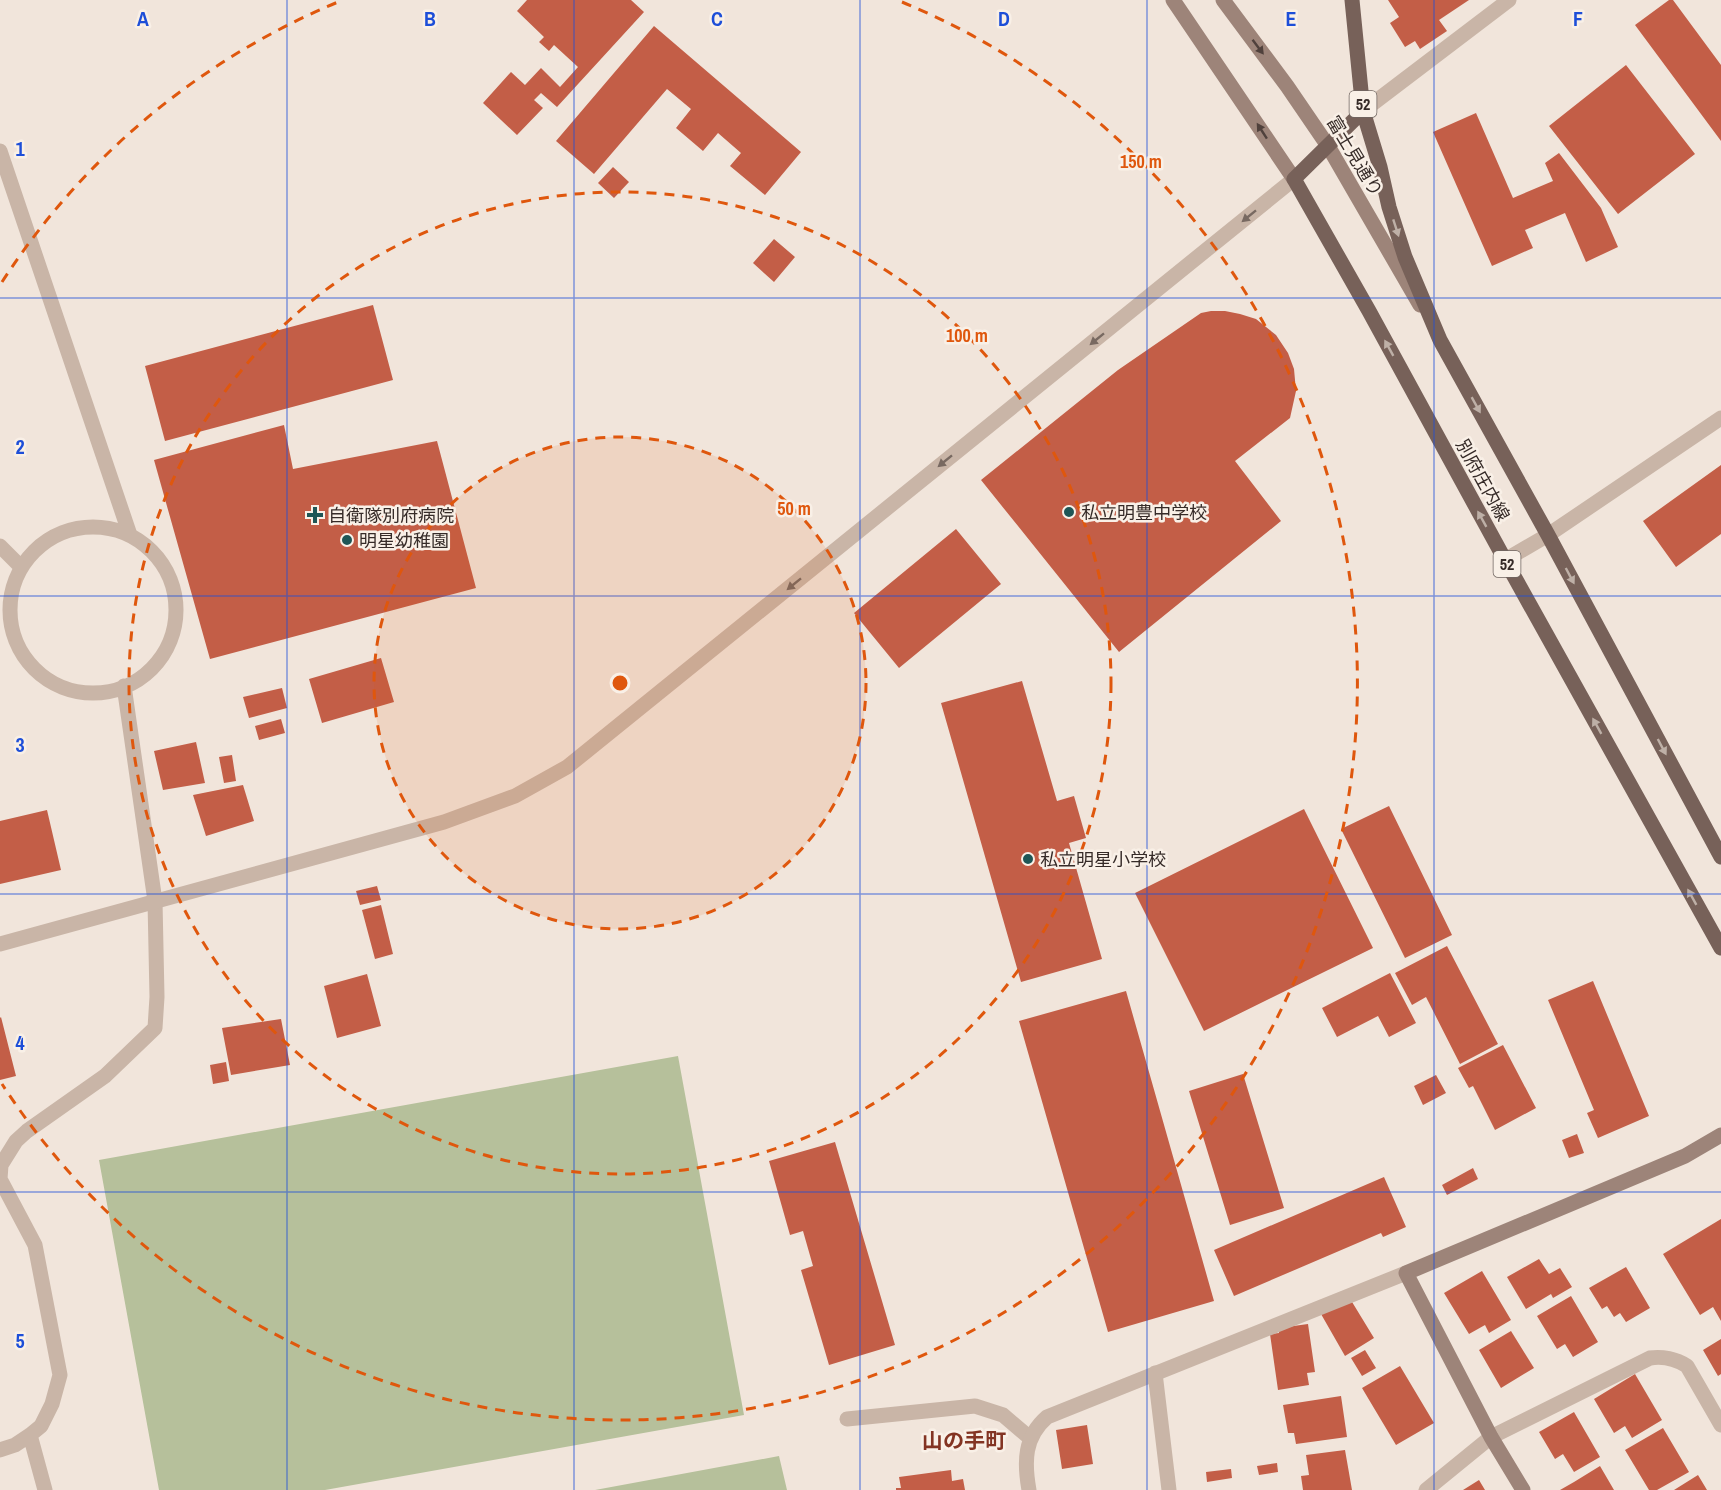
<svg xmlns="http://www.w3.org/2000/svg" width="1721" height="1490" viewBox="0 0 1721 1490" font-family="'Archivo Narrow','Noto Sans JP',sans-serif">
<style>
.green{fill:#b6c09b}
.building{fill:#c35e47}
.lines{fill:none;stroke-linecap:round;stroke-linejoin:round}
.lane{stroke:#c9b5a7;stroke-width:15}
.street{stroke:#c9b5a7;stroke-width:15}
.secondary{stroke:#9d8479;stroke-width:15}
.primary{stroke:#776159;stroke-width:15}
.oneway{fill:#50413c}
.oneway2{fill:#786961}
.oneway3{fill:#beb0a7}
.grid{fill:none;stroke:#1d4ed8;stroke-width:1.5;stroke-opacity:0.55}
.ring{fill:none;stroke:#df570d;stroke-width:3;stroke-dasharray:10 8}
.poi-dot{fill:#1e5656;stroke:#f9f0e7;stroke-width:2}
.labels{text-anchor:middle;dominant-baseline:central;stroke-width:5;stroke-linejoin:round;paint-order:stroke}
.shield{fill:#f9f0e7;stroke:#706661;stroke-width:1.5}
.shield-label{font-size:16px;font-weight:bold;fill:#362b28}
.street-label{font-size:18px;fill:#362b28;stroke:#f9f0e7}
.poi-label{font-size:18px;fill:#362b28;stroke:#f9f0e7;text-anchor:start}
.quarter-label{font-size:21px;font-weight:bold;fill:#833423;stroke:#f9f0e7}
.grid-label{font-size:20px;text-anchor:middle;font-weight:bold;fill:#1d4ed8;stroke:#f9f0e7;stroke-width:5;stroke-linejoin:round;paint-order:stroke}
.centre{fill:#df570d;stroke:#f9f0e7;stroke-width:3}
.ring-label{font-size:18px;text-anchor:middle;font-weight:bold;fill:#df570d;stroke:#f9f0e7;stroke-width:5;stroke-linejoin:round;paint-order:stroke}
</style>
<rect width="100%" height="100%" fill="#f1e5db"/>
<!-- green -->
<path class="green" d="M678,1056l66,359 -419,75h-166l-60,-330z
M779,1456l8,34h-192z"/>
<!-- building -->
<path class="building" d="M527,0h104l13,12 -87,95 -16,-14 -7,7 9,8 -26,27 -34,-32 28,-31 14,13 16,-17 19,19 18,-20 -24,-22 -5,6 -10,-9 5,-5 -27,-26z
M1388,0h81l-30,20 8,11 -27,18 -5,-8 -10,6 -15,-24 9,-6z
M1669,0h4l48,65v76l-86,-116z
M654,26l147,126 -36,43 -35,-29 11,-13 -23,-20 -15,18 -27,-23 15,-19 -24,-20 -73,85 -38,-33z
M1626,65l69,89 -77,60 -69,-88z
M1476,113l37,85 40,-17 -8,-18 14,-10 42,55 17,39 -32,15 -21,-49 -40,17 8,18 -41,18 -59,-134z
M613,167l16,15 -15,16 -16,-15z
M774,239l21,18 -21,25 -21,-19z
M373,305l20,75 -228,61 -20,-75z
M1211,311h14l15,3 16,5 20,16 12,18 6,16 2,22 -6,27 -55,43 46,60 -162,131 -138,-172 137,-110 83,-57z
M284,425l9,44 144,-28 39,147 -266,71 -56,-199z
M1721,465v69l-45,33 -33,-46z
M956,529l45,55 -102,84 -45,-55z
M381,658l13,44 -72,21 -13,-44z
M1022,681l35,120 17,-5 12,42 -17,5 33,116 -81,23 -80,-279z
M282,688l5,20 -38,10 -6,-21z
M281,719l4,14 -26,7 -4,-14z
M196,742l9,41 -42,7 -9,-39z
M232,755l4,26 -12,2 -5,-26z
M243,785l11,36 -48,15 -13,-41z
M1389,806l63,129 -47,23 -64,-129z
M1304,809l69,139 -169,83 -69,-138z
M47,810l14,60 -61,14v-63z
M377,886l4,14 -21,5 -4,-14z
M381,905l12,49 -18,5 -13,-49z
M1447,946l51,98 -38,20 -34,-67 -14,8 -17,-32z
M1390,973l26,50 -27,14 -11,-21 -41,21 -15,-29z
M367,974l14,52 -44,12 -13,-52z
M1593,981l56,135 -51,22 -11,-25 7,-3 -46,-110z
M1126,991l88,310 -106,31 -89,-311z
M1,1017l15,59 -16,4v-62z
M281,1019l9,46 -59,10 -9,-47z
M1503,1045l33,63 -41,22 -22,-44 -4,2 -11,-20z
M226,1062l3,19 -16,3 -3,-19z
M1243,1074l41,134 -54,17 -41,-134z
M1436,1075l10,18 -23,12 -9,-19z
M1577,1134l7,19 -15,5 -7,-18z
M835,1142l60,203 -66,20 -28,-95 12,-4 -10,-35 -13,4 -21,-74z
M1473,1168l5,11 -31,16 -5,-10z
M1384,1177l22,50 -23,10 -2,-4 -147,63 -20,-46z
M1721,1219v102l-8,-14 -13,8 -37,-61z
M1539,1259l10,15 11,-6 12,19 -19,11 -2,-4 -25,15 -19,-32z
M1626,1267l24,41 -24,14 -6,-9 -6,4 -7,-11 -5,3 -13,-21z
M1482,1271l29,49 -22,13 -4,-8 -16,9 -25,-41z
M1571,1296l27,46 -25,15 -8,-13 -8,5 -20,-33z
M1349,1297l25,41 -29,18 -24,-42z
M1308,1324l7,48 -8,1 2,12 -31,5 -8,-56 9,-1v-5z
M1511,1331l23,37 -33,20 -22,-38z
M1721,1339v35l-3,2 -15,-26z
M1365,1350l11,18 -14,8 -11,-18z
M1400,1366l34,57 -38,22 -34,-57z
M1635,1374l27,46 -30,18 -7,-12 -11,7 -20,-34z
M1341,1396l6,41 -51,7 -2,-11h-6l-5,-28z
M1574,1412l26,45 -26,15 -11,-18 -8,5 -16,-27z
M1087,1425l6,39 -31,5 -6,-39z
M1663,1428l26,44 -32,18h-8l-24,-40z
M1345,1450l7,40h-49l-2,-14 8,-1 -3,-20z
M1277,1463l1,9 -19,3 -2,-9z
M1600,1466l14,24h-54l14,-8z
M1231,1469l1,9 -25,4 -1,-10z
M951,1470l1,11 11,-2 2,11h-69v-2h5l-2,-11z
M1698,1475l9,15h-33z
M1479,1480l6,10h-22z"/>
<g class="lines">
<!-- lane -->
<path class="lane" d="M0,151l130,384
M10 610a83 83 0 1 1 166 0a83 83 0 1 1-166 0Z
M0,546l21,21
M847,1419l128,-13 28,9 27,23
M30,1435l15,55
M0,1450l15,-5 15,-10 11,-9 11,-22 8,-29 -25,-130 -35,-66 1,-14 15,-24 11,-10 78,-55 50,-48 2,-31 -2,-96 -31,-215"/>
<!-- street -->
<path class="street" d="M1363,111l146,-111
M1505,560l43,-25 173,-117
M0,944l444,-122 71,-26 52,-29 727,-588
M1155,1373l14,117
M1029,1490c-5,-28 -5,-53 18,-73l359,-144
M1426,1490l65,-53 159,-79c12,-2 26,1 37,8l34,59"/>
<!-- secondary -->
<path class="secondary" d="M1173,0l121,179
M1223,0l64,86 41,60 92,159
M1523,1490l-32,-53 -85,-164 279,-117 36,-21"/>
<!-- primary -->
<path class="primary" d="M1352,0l11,111 -69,68 75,132 136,249 216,388
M1363,111l17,56 9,40 16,50 35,83 108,195 173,322"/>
</g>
<!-- one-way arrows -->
<defs><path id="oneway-solid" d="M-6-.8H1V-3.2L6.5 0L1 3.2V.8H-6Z" transform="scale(1.5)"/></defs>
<g class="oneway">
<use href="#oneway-solid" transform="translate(1258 47) rotate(53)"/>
<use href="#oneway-solid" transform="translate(1262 131) rotate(-123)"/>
</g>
<g class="oneway2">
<use href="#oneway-solid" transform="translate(1249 216) rotate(141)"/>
<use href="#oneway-solid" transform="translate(1097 339) rotate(141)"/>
<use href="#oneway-solid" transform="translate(945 461) rotate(141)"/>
<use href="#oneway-solid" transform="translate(794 584) rotate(141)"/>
</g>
<g class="oneway3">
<use href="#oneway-solid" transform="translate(1396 228) rotate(72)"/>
<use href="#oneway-solid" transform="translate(1389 348) rotate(-119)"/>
<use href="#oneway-solid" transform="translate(1476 405) rotate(61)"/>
<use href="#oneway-solid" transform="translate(1482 519) rotate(-119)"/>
<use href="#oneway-solid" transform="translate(1570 576) rotate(62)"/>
<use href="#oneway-solid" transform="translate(1597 726) rotate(-119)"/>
<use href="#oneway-solid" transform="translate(1662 747) rotate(62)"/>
<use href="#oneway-solid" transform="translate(1692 897) rotate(-119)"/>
</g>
<!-- grid -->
<path class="grid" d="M287,0v1490M574,0v1490M860,0v1490M1147,0v1490M1434,0v1490M0,298h1721M0,596h1721M0,894h1721M0,1192h1721"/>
<!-- distance rings -->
<circle cx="620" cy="683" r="246" fill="#df570d" fill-opacity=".12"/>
<g class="ring">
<circle cx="620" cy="683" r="246"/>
<circle cx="620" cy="683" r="491"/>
<path d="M2 282A737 737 0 0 1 338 2M902 2A737 737 0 1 1 2 1084"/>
</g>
<!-- markers -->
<g class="poi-dot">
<circle cx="1069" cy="512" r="6"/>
<path d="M312 506h6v6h6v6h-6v6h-6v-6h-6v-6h6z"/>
<circle cx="347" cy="540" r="6"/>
<circle cx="1028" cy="859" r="6"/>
</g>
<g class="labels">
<!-- shield labels -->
<g class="shield">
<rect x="1349.5" y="91" width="27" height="26" rx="4.5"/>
<rect x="1493.5" y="551" width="27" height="26" rx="4.5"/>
</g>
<g class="shield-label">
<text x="1363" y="104">52</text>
<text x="1507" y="564">52</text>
</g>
<!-- street labels -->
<g class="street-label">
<text transform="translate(1355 156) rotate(59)">富士見通り</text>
<text transform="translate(1483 480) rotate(61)">別府庄内線</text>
</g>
<!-- poi labels -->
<g class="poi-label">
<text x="1081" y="512">私立明豊中学校</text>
<text x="328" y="515">自衛隊別府病院</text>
<text x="359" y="540">明星幼稚園</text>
<text x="1040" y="859">私立明星小学校</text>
</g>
<!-- quarter labels -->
<g class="quarter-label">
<text x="964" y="1440">山の手町</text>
</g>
</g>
<g class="grid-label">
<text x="143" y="26">A</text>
<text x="430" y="26">B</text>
<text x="717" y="26">C</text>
<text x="1004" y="26">D</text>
<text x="1291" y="26">E</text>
<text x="1578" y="26">F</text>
<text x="20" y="156">1</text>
<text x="20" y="454">2</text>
<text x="20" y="752">3</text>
<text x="20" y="1050">4</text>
<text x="20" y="1348">5</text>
</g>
<circle cx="620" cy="683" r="9" class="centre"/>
<g class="ring-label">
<text x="1141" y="168">150 m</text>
<text x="967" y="342">100 m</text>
<text x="794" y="515">50 m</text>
</g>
</svg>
